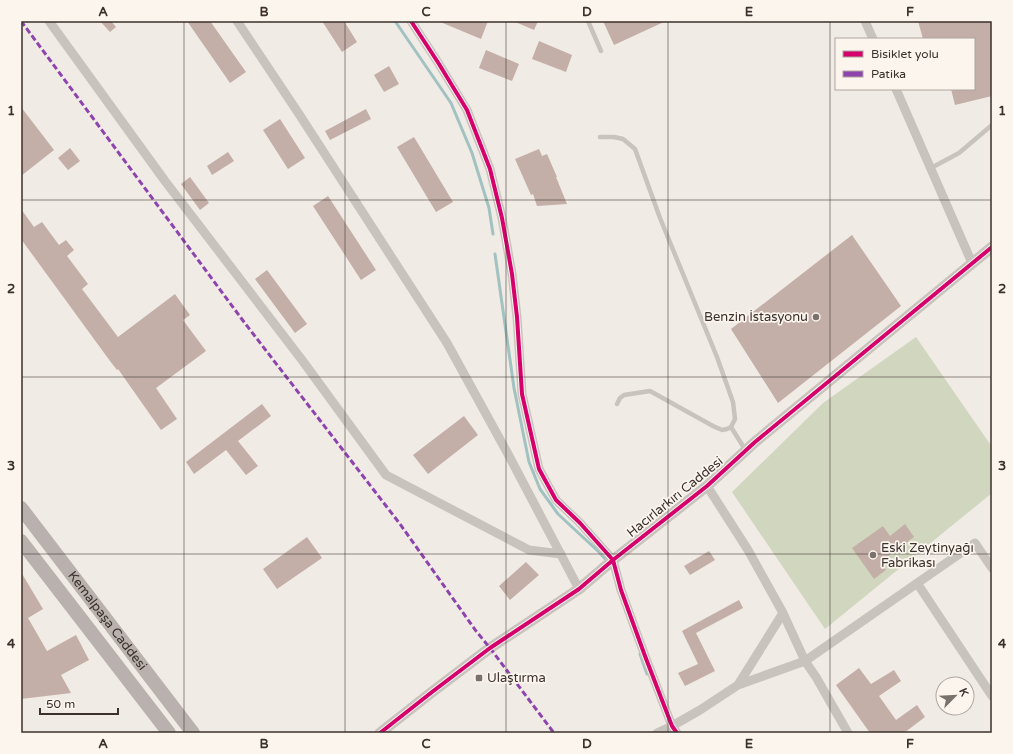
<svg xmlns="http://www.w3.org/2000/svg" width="1013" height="754" viewBox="0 0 1013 754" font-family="'Varela Round',sans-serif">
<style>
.green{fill:#d1d6bf}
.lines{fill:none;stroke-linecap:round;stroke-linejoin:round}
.stream{stroke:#a1c2c1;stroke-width:3}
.building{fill:#c3afa7}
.service{stroke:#c9c3be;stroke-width:4.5}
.minor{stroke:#c9c3be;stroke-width:9}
.tertiary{stroke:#c9c3be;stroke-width:11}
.primary{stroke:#b8b1ad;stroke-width:14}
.quiet{stroke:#8e44ad;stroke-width:3;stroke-dasharray:6 3;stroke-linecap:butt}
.cycleway-casing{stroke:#fbf5ee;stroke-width:6}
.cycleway{stroke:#d6006c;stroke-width:4}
.grid{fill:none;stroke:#3b302b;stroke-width:1;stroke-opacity:0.55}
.poi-dot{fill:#7a716c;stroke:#fbf5ee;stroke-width:1.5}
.labels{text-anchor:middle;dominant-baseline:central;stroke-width:3.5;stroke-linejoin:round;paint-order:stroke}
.poi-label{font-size:13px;fill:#3b302b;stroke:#fbf5ee;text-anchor:start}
.street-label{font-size:13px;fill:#3b302b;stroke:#fbf5ee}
.neatline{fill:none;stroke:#3b302b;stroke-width:1.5}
.grid-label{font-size:13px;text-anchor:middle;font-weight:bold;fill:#3b302b}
</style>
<rect width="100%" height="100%" fill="#f0ebe5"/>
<!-- green -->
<path class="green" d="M916,337l76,110v46l-167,136 -93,-137 91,-89z"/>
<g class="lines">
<!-- stream -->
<path class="stream" d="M395,21l56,82 21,50 17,55 4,26
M495,254l19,134 15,74 11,27 18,25 42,39 6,7
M640,654l7,20"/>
</g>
<!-- building -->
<path class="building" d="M100,21h11l5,6 -6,5z
M187,21h23l36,51 -16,11z
M322,21h22l13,21 -15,10z
M438,21h50l-7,18z
M513,21h25l-4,9z
M603,21h63l-52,24z
M918,21h74v75l-37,9 -4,-16h23v-50h-51z
M539,41l33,14 -6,17 -34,-13z
M486,50l33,14 -7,17 -33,-13z
M389,66l10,18 -15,8 -10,-17z
M21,107l33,43 -33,26z
M366,109l5,10 -41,21 -5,-9z
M280,119l25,39 -17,11 -25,-39z
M414,137l39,65 -17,10 -39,-65z
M70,148l10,13 -12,9 -10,-12z
M539,149l3,7 5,-2 10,23h-1l11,27 -30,2 -4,-12 -2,1 -16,-36z
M228,152l6,9 -22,14 -5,-9z
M190,177l19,26 -9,7 -19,-26z
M328,196l48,74 -15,10 -48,-74z
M21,209l13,18 8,-5 17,23 7,-5 8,10 -7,6 21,28 -6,5 36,48 57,-43 7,10 8,11 -7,5 23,31 -50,37 21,31 -16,11 -43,-61 -1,1 -7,-9 -89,-122z
M852,235l49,71 -123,97 -47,-74z
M267,270l40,54 -12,9 -40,-54z
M262,404l9,12 -33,25 20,25 -12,9 -20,-25 -32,24 -8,-12z
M464,416l14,19 -50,39 -15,-19z
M905,524l9,13 -34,25 6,8 -12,9 -22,-31 31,-22 7,10z
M307,537l15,21 -45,31 -14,-20z
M709,551l6,9 -25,15 -6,-9z
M526,562l13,13 -29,25 -11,-14z
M21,572l22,37 -15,9 19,33 29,-16 13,25 -28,15 10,18 -50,6z
M739,600l4,8 -47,25 19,38 -30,15 -7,-13 20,-9 -16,-33z
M859,668l12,16 23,-14 7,11 -22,15 17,24 21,-15 8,12 -21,16h-34l-34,-48z"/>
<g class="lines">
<!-- service -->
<path class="service" d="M588,21l13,30
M600,137h14l9,2 12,10 25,69 57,139 16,45 2,17 -4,8 -4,2 -5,1 -9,-4 -63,-35 -26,4 -4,3 -3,6
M931,168l28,-15 33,-28
M731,427l15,24"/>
<!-- minor -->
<path class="minor" d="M49,21l116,160 137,179 84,115 143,75 32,4
M237,21l62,93 148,229 61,111 71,135
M411,21l28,43 28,46 23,59 12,49 10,56 5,43 5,77 17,75 17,31 24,23 33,37 8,30 24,66 27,70 5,7
M865,21l8,18
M896,89l76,174
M707,486l41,64 35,63 22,48 11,16 32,56
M917,583l75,113
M738,685l45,-72
M657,733l15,-7 28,-16 38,-25 67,-24 170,-118 17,25"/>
<!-- tertiary -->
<path class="tertiary" d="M380,733l52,-41 58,-44 89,-59 34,-29 94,-74 48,-44 237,-195"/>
<!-- primary -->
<g class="primary">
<path id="s1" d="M21,508l172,225"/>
<path d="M21,541l148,192"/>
</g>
<!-- quiet -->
<path class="quiet" d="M21,21l223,301 156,202 76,107 14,17 64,85"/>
<!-- cycleway casing -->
<g class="cycleway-casing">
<path id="cycleway" d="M411,21l28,43 28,46 23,59 12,49 10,56 5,43 5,77 17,75 17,31 24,23 33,37 8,30 24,66 27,70 5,7
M380,733l52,-41 58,-44 89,-59 34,-29 94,-74 48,-44 237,-195"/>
</g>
<!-- cycleway -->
<use href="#cycleway" class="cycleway"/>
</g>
<!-- grid -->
<path class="grid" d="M184,21v712M345,21v712M506,21v712M668,21v712M830,21v712M21,200h971M21,377h971M21,554h971"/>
<!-- markers -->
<g class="poi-dot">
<circle cx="816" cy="317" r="4"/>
<circle cx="873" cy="555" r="4"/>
<rect x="475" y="674" width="8" height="8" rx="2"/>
</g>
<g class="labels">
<!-- poi labels -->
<g class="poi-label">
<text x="808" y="317" text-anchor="end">Benzin İstasyonu</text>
<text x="881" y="548">Eski Zeytinyağı<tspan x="881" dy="15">Fabrikası</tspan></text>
<text x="487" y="678">Ulaştırma</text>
</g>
<!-- street labels -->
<g class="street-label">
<text transform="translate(675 497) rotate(-39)">Hacırlarkırı Caddesi</text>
<text stroke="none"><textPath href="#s1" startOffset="142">Kemalpaşa Caddesi</textPath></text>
</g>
</g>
<!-- border -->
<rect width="1013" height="754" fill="none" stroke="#fbf5ee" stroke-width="44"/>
<!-- legend -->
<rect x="835" y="38" width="140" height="52" fill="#fbf5ee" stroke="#aea6a0"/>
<rect x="843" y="51" width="20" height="6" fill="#d6006c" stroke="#aea6a0"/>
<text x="871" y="58" font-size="12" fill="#3b302b">Bisiklet yolu</text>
<rect x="843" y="71" width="20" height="6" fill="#8e44ad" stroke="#aea6a0"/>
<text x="871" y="78" font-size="12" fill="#3b302b">Patika</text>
<!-- north arrow -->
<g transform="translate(955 696) rotate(66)"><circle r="19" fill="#fbf5ee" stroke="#aea6a0"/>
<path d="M0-3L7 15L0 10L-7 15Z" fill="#7a716c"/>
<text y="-6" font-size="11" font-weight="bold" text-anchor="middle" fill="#3b302b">K</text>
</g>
<!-- scale -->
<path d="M40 708v6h78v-6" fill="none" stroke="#3b302b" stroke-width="2"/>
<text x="46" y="708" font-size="12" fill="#3b302b" stroke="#fbf5ee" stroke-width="3" paint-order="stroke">50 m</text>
<rect x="22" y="22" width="969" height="710" class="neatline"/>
<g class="grid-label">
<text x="103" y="16">A</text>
<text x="264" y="16">B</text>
<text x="426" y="16">C</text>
<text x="587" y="16">D</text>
<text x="749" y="16">E</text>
<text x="910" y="16">F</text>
<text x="11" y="115">1</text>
<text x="1002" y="115">1</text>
<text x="11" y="293">2</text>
<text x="1002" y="293">2</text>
<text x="11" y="470">3</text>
<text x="1002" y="470">3</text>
<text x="11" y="648">4</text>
<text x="1002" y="648">4</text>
<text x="103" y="748">A</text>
<text x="264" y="748">B</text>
<text x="426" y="748">C</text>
<text x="587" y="748">D</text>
<text x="749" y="748">E</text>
<text x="910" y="748">F</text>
</g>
</svg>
